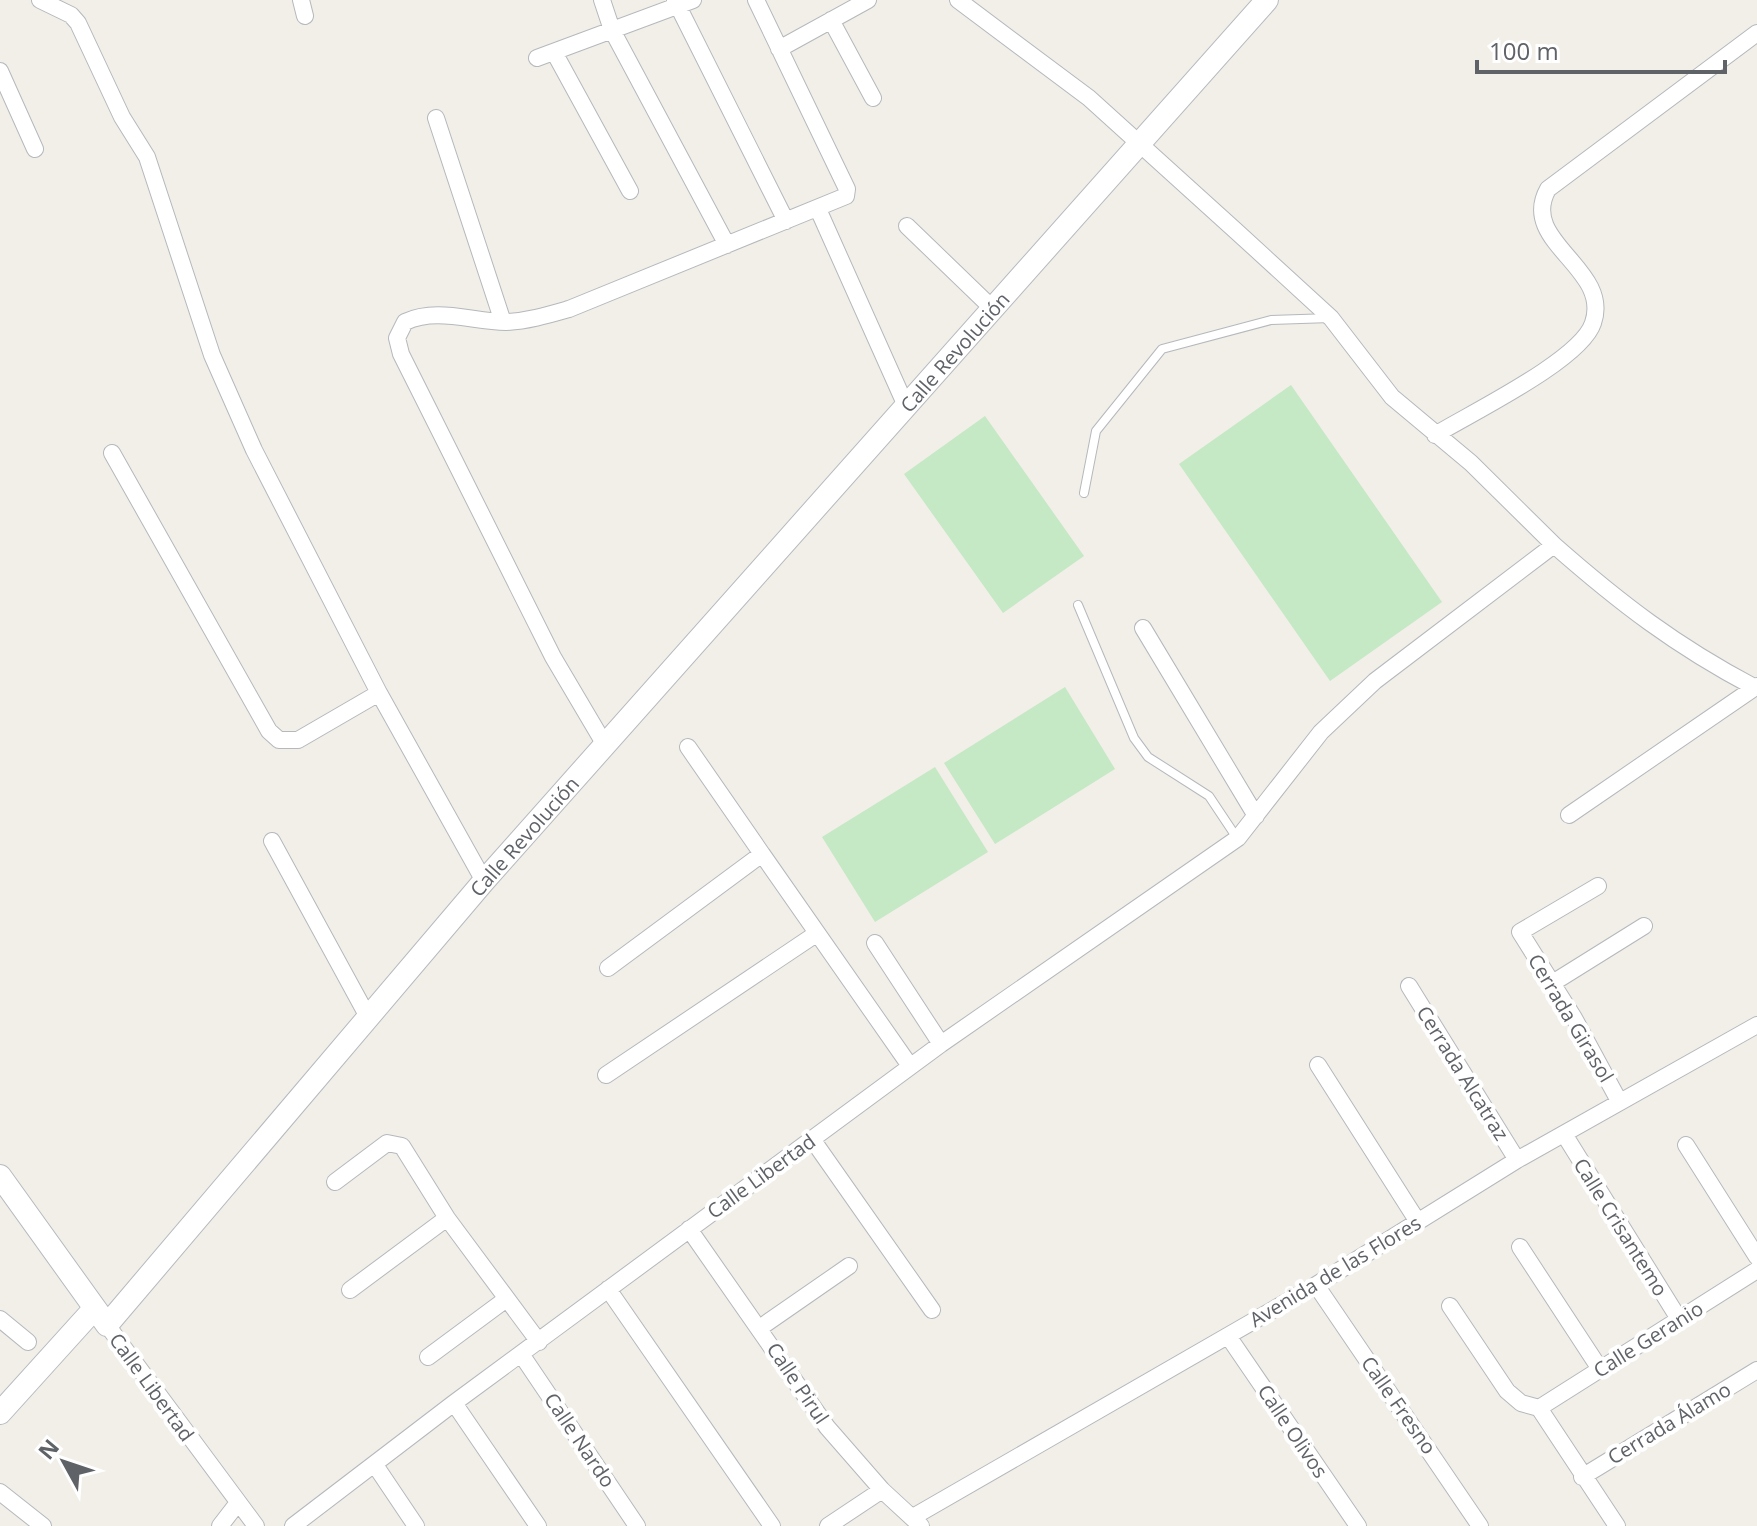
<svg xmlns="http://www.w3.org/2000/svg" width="1757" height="1526" viewBox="0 0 1757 1526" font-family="'Open Sans',sans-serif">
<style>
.green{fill:#c5e8c5}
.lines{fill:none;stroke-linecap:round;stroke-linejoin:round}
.lane-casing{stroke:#b5b8bc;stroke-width:10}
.street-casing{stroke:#b5b8bc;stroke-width:18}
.secondary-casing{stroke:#b6babf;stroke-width:24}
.lane{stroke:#fff;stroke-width:8}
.street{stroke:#fff;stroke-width:16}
.secondary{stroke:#fff;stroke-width:22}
.labels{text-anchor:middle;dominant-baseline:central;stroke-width:8;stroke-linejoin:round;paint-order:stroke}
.street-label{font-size:20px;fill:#5f6368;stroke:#fff}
</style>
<rect width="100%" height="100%" fill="#f1efe8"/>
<!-- green -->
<path class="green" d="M1291,385l151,217 -112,79 -151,-217z
M985,416l99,140 -81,57 -99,-139z
M1065,687l50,82 -120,75 -51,-81z
M935,767l53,85 -113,70 -53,-85z"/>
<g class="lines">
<!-- lane casing -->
<g class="lane-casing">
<path id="lane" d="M1084,493l12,-62 66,-82 109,-29 60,-2
M1078,605l56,133 14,19 61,39 28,42"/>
</g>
<!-- street casing -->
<g class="street-casing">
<path id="street" d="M40,0l31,15 7,8 44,94 25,40 65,198 42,95 125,243 105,188
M301,0l4,16
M602,0l10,30 115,215
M675,0l111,221
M831,20l42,78
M779,49l89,-49
M554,52l76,139
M537,58l156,-58
M0,71l35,78
M436,118l67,204
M818,209l88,197
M907,226l85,82
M1435,435c36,-22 146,-75 158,-112 19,-55 -75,-81 -45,-134l209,-156
M112,453l157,278 10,9h19l81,-47
M1554,545c66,58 122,101 200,142
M1143,628l113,188
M605,745l-52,-88 -152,-303 -4,-16 8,-16c32,-15 68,0 101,0 22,-1 42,-7 63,-13l277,-113 1,-7 -91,-189
M688,747l74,107
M1569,815l188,-129
M272,841l96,176
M1598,886l-78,46 54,86 45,83
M875,943l66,101
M608,968l154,-114 148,212
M1551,984l93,-58
M1409,986l108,174
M1318,1065l100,157
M606,1075l210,-141
M1564,1134l115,185
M812,1139l120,171
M1686,1145l71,112
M335,1182l52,-39 15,3 45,72 92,124
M689,1229l138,198 55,63 39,36
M1520,1247l80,122
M1316,1285l164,241
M608,1289l164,237
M350,1290l97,-72
M1450,1306l57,85 14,12 18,5
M0,1319l28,23
M107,1325l149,201
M761,1327l88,-61
M1228,1336l130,190
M521,1354l116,172
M428,1357l77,-57
M454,1403l84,123
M1539,1408l218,-138
M1539,1408l78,118
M375,1465l41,61
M1582,1477l175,-107
M0,1492l43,34
M913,1517l403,-232 201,-125 240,-135
M220,1526l17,-22
M293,1526l161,-123 487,-359 297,-206 83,-106 54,-51 179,-136 -83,-82 -79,-66 -61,-79 -95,-87 -147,-133 -131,-98
M828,1526l54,-36"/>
</g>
<!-- secondary casing -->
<g class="secondary-casing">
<g id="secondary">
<path id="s1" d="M0,1176l107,149 377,-444 783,-881"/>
<path d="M0,1413l94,-104"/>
</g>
</g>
<!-- lane -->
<use href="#lane" class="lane"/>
<!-- street -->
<use href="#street" class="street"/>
<!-- secondary -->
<use href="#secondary" class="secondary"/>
</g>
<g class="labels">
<!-- street labels -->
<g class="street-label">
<text stroke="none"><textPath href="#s1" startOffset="1474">Calle Revolución</textPath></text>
<text stroke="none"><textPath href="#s1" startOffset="826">Calle Revolución</textPath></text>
<text transform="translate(1571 1018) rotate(59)">Cerrada Girasol</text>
<text transform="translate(1463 1073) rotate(58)">Cerrada Alcatraz</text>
<text transform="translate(761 1176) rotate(-36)">Calle Libertad</text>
<text transform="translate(1621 1227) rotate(58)">Calle Crisantemo</text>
<text transform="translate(1335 1271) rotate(-31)">Avenida de las Flores</text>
<text transform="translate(1648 1339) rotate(-32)">Calle Geranio</text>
<text transform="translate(798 1383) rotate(56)">Calle Pirul</text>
<text transform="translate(152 1387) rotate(54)">Calle Libertad</text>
<text transform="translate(1399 1405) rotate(55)">Calle Fresno</text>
<text transform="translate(1669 1423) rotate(-31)">Cerrada Álamo</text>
<text transform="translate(1293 1431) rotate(56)">Calle Olivos</text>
<text transform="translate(580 1440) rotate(56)">Calle Nardo</text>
</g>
</g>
<!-- north arrow -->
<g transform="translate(64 1462) rotate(310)" stroke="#ffffff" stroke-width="6" paint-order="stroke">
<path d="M0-6L14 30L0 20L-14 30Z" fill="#5f6368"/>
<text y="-12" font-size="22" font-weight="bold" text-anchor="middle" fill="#5f6368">N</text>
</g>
<!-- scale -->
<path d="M1477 60v12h248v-12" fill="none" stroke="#5f6368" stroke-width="4"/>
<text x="1489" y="60" font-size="24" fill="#5f6368" stroke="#ffffff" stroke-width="6" paint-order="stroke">100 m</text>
</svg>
